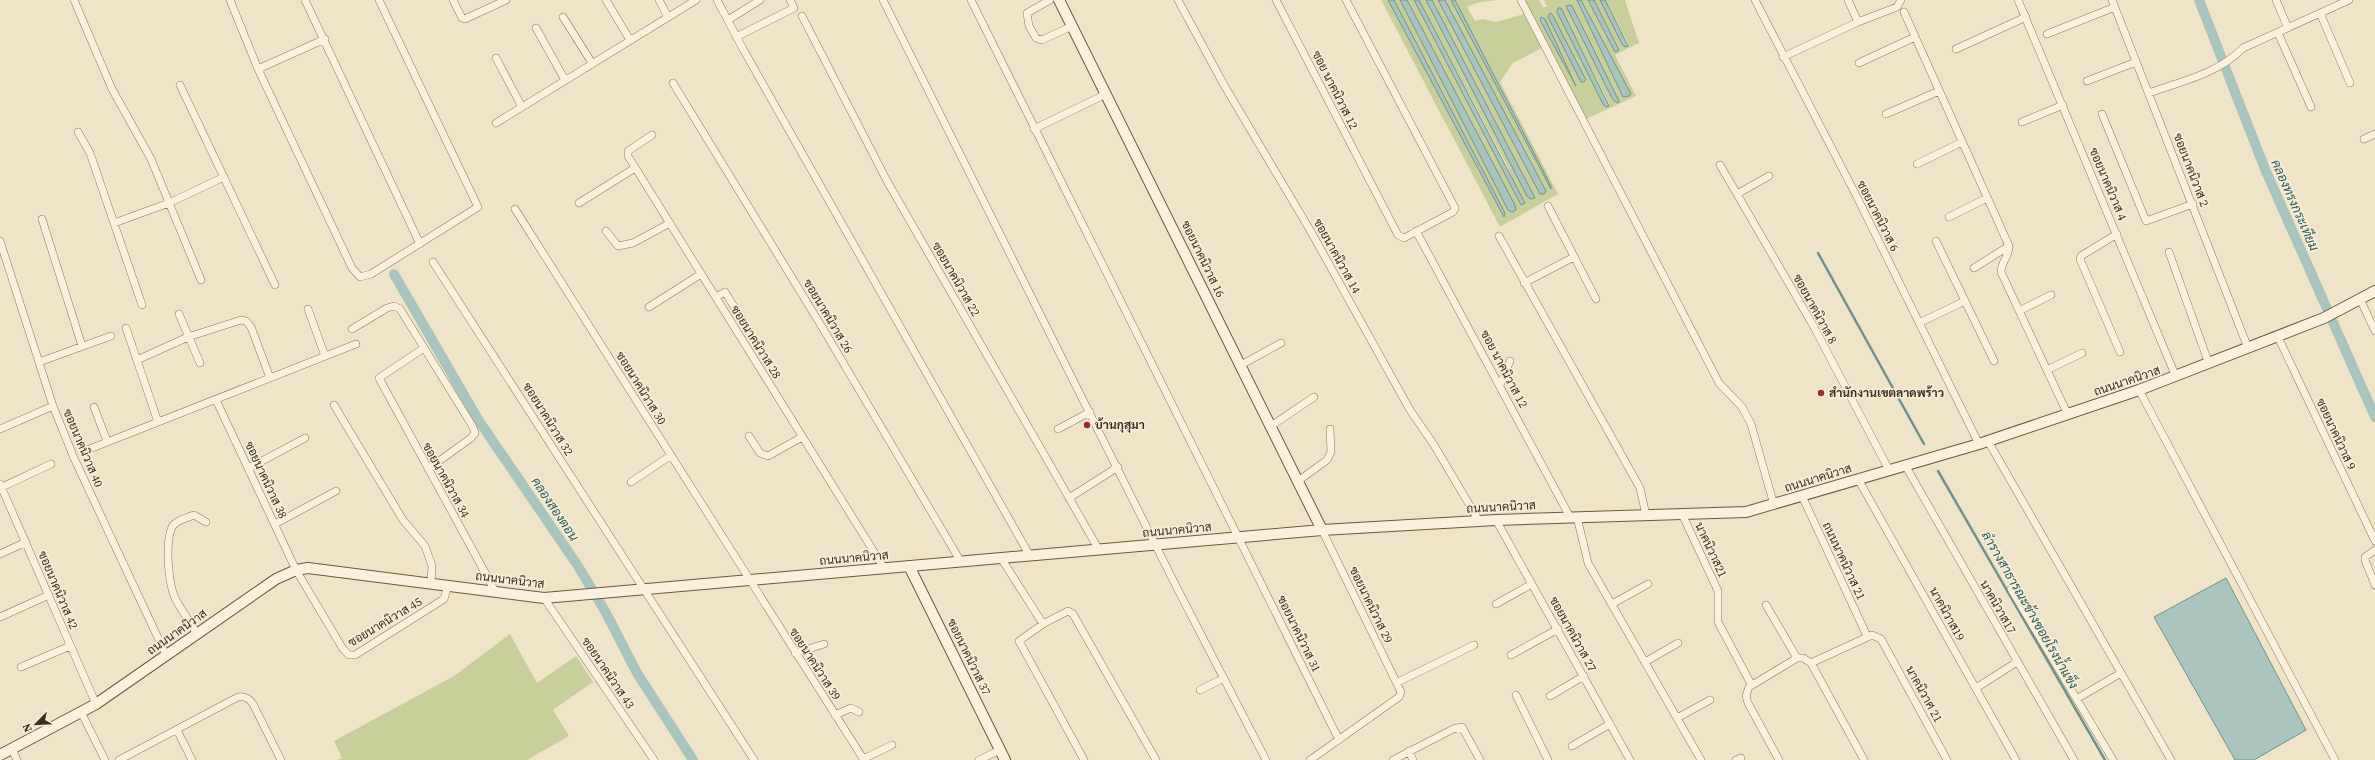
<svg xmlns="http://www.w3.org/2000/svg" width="2375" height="760" viewBox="0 0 2375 760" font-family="'Source Serif 4',Sarabun,serif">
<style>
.green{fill:#c9cf9b;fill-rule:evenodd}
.water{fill:#a9c4bc;stroke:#6f938a}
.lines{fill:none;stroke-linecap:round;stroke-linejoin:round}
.stream{stroke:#6f938a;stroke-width:2.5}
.canal{stroke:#a9c4bc;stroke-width:10}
.street-casing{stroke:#8d765c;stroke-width:8}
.secondary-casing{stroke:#6f573f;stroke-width:12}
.street{stroke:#faf1dc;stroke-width:7}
.secondary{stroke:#faf1dc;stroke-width:10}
.poi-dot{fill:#9e2a2b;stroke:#f7eed8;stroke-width:1.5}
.labels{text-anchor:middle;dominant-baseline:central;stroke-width:3.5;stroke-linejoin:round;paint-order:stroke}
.street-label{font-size:12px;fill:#3d2e20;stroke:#f7eed8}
.poi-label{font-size:12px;font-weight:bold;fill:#3d2e20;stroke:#f7eed8;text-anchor:start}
.water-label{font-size:13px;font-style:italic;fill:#2f5d5a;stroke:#f7eed8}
</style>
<rect width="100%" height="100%" fill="#f0e4c8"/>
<!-- green -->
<path class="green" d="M1381,0h7l116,217 1,-4 -111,-213h6l108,210h8l-1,-5 -108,-205h7l107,205 -13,-38 -89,-167h7l104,199 5,-1 -103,-198h6l106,194 2,-3 -101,-191h6l100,188 -96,-188h42l-21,3 -9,4 8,14 8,-2 13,3 28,-8 18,34 -29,15 -13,19 58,112 -58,33z
M1523,0h16l4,7h4l-3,-7h33l46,97h3l4,-3 -49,-94h7l27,52 4,-3 -25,-49h6l25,47 3,-4 -23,-43h20l14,43 -24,12 21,41 -50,23zM1566,6l49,97 -2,-3zM1561,8l48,95v3l-3,1 -3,-3 -46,-92v-2zM1550,13l2,1 34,66 -5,2 -33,-65zM1543,17l33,67v1l-36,-65z
M510,634l27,49 39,-27 17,26 -40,28 16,26 -42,24h-190l5,-2 -8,-17 120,-65z"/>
<!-- water -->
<path class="water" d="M1388,0h6l111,213 -1,4z
M1400,0h7l108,205 1,5 -4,2 -4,-2z
M1414,0h5l106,203 -4,2z
M1426,0h6l103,198 -5,1 -3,-3z
M1438,0h7l101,191 -2,3h-4z
M1451,0h4l96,186v3z
M1577,0h4l50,94 -2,2 -6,1z
M1588,0h6l25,50 -4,2z
M1600,0h5l23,46 -3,1 -3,-3z
M1569,5l3,1 47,95 -1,2 -5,-3 -47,-94z
M1558,8h3l48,98 -3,1 -3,-3 -46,-92z
M1550,13l2,1 34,66 -2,2h-3l-33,-65z
M1541,17l4,2 31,67 -36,-66z
M2226,578l80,152 -52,30h-19l-81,-143z"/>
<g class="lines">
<!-- stream -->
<path class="stream" d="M1818,253l106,191
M1938,471l167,289"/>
<!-- canal -->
<path class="canal" d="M2199,0l66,169 110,248
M394,274l85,147 99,145 27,45 32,62 56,87"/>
<!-- street casing -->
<g class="street-casing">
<path id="street" d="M74,0l38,89 39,70 50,121
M230,0l28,69 94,199 8,9 11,-3 107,-67 -99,-207
M305,0l115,244
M453,0l9,18 3,1 41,-19
M606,0l24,40
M659,0l9,17
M717,0l26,49 287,507
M883,0l294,588 89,172
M971,0l368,740
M1050,0l-23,13 2,13 7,12 6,2 30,-14
M1178,0l46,85 86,145 100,180 24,35 45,76
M1276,0l122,235 6,3 49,-26 2,-4 -109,-208
M1521,0l198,383 23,24 9,17 23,81
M1755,0l101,195 123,249
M1848,0l10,22
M2018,0l158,377
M2112,0l136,348
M2276,0l12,28
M1904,12l105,234c0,11 -8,16 -8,26l67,143
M2320,13l30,70
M802,16l85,165 212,369
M563,17l29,46
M728,20l32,-20
M536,28l29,52
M2278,33l33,74
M2047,34l68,-27
M736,37l58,-29 -4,-8
M1956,49l70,-32
M1783,57l75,-35 39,-15 4,-7
M496,58l26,49
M1859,63l56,-26
M258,69l67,-30
M2087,81l49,-19
M673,83l149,244 139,235
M180,85l95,200
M2149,93c33,-12 69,-19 94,-45l106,-48
M1886,114l53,-23
M2102,114l44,107 47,-17
M2022,122l41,-17
M496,123l200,-123
M1034,129l72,-35
M78,132l12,21 52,152
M652,135l-24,16v5l256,412
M2364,139l11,-5
M1917,164l45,-22
M1720,165l17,29
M1769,176l-32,18 77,133 75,143
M579,203l56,-35
M1548,206l48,93
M515,209l349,551
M1949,217l38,-19
M42,219l40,127
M114,223l55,-20 55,-26
M606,231l12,15 15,-3 37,-20
M1416,231l154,286
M2117,234l-36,22 -1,3 40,93
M1499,236l141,252 6,27
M0,241l53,165 21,52 92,197
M1936,241l58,120
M2169,252l40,112
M433,262l321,498
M1974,268l35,-22
M1524,283l50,-26
M716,297l9,-5 16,26
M2360,299l15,32
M649,307l52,-33
M308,309l17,47
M2019,311l32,-16
M179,314l21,49
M1919,323l46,-22
M126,328l32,94
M352,329l35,-21 7,-2 6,3 73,118 2,6 -4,5 -43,31
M2278,337l97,204
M424,348l-45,30 116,213
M137,360l51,-23 53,-17 5,1 5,6 19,51
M39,362l72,-26
M1241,365l40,-22
M2047,370l35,-17
M1500,385l10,-24
M2139,390l196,370
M216,400l80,170 47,79 6,6h6l89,-56 4,-14
M334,405l69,115 22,26 7,20 -1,17
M94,407l13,34
M1271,426l43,-29
M0,429l53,-23
M1058,429l32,-17
M749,436l11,17 8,3 34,-19
M1988,441l183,319
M87,450l269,-106
M1905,465l169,295
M249,468l56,-30
M1858,479l158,281
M1298,481l29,-21 4,-8 -1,-23
M631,482l39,-26
M0,484l96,220
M0,488l51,-24
M1802,496l65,140
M1069,498l49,-31
M1682,514l36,77v31l33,62
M1577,517l11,46 113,197
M1496,520l134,240
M275,524l61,-33
M2375,550l-10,7v3l10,25
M0,554l26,-12
M1001,558l42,66
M2011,589l102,171
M544,598l110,162
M1496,604l36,-20
M1612,604l36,-20
M1766,605l31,53
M0,617l49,-22
M197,634c-7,-12 -15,-23 -21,-34 -8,-15 -11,-58 -4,-73 4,-7 15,-9 22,-12l12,7
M795,653l29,-9
M1511,655l47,-26
M1645,662l33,-19
M1811,663l53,97
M21,667l49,-21
M1398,682l76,-37
M1976,688l41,-26
M1200,690l24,-12
M1516,695l32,65
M1550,696l34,-20
M2078,698l43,-25
M81,712l24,48
M835,715l16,-7 8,4
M1677,718l33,-18
M177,730l15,30
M1572,746l38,-22
M12,749l5,11
M1409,751l4,9
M863,759l29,-14
M119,760l119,-63c7,-1 11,1 15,7l28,56
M979,760l21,-10
M1084,760l-65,-119 24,-17 25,-13 5,3 83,146
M1310,760l89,-63 2,-5 -79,-162
M1393,760l60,-31 9,-2 18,33
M1736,760l5,-2
M1779,760l-31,-57 -2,-7 3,-9 48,-29h6l8,5 61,-28 9,4 66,121"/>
</g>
<!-- secondary casing -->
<g class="secondary-casing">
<path id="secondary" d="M1059,0l263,530
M909,566l96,194
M0,755l96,-51 180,-125 20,-9 12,-2 236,30 778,-68 174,-10 250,-8 233,-68 160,-54 185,-72 51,-27"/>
</g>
<!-- street -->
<use href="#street" class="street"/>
<!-- secondary -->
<use href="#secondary" class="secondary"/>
</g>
<!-- markers -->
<g class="poi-dot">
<circle cx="1821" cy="393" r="4"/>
<circle cx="1087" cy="425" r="4"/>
</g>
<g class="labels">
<!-- street labels -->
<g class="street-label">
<text transform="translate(1335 90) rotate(63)">ซอย นาคนิวาส 12</text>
<text transform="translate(2191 170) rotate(69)">ซอยนาคนิวาส 2</text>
<text transform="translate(2108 184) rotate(67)">ซอยนาคนิวาส 4</text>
<text transform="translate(1878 216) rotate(63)">ซอยนาคนิวาส 6</text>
<text transform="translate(1337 256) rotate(61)">ซอยนาคนิวาส 14</text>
<text transform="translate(1203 259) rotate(64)">ซอยนาคนิวาส 16</text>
<text transform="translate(956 279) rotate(60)">ซอยนาคนิวาส 22</text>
<text transform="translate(1815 309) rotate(61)">ซอยนาคนิวาส 8</text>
<text transform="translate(828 316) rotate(59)">ซอยนาคนิวาส 26</text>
<text transform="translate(756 342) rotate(58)">ซอยนาคนิวาส 28</text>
<text transform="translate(1504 369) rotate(62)">ซอย นาคนิวาส 12</text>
<text transform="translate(2127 381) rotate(-19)">ถนนนาคนิวาส</text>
<text transform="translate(641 388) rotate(58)">ซอยนาคนิวาส 30</text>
<text transform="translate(548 419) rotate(58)">ซอยนาคนิวาส 32</text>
<text transform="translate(2336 434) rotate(65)">ซอยนาคนิวาส 9</text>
<text transform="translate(83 448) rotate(67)">ซอยนาคนิวาส 40</text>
<text transform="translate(1818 478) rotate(-17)">ถนนนาคนิวาส</text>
<text transform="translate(266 480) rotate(65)">ซอยนาคนิวาส 38</text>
<text transform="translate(446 480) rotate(61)">ซอยนาคนิวาส 34</text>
<text transform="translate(1501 507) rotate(-3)">ถนนนาคนิวาส</text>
<text transform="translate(1177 530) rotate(-5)">ถนนนาคนิวาส</text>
<text transform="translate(1711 550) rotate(65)">นาคนิวาส21</text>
<text transform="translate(854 558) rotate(-5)">ถนนนาคนิวาส</text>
<text transform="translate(1844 561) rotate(65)">ถนนนาคนิวาส 21</text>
<text transform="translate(510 580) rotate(7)">ถนนนาคนิวาส</text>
<text transform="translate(58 590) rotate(67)">ซอยนาคนิวาส 42</text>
<text transform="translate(1371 605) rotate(64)">ซอยนาคนิวาส 29</text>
<text transform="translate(1998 607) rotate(60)">นาคนิวาส17</text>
<text transform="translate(1947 614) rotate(61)">นาคนิวาส19</text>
<text transform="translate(385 622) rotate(-31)">ซอยนาคนิวาส 45</text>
<text transform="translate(177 632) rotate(-35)">ถนนนาคนิวาส</text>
<text transform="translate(1299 634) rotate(64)">ซอยนาคนิวาส 31</text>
<text transform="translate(1573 634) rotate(61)">ซอยนาคนิวาส 27</text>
<text transform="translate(969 657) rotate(64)">ซอยนาคนิวาส 37</text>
<text transform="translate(815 664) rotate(57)">ซอยนาคนิวาส 39</text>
<text transform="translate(608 673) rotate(56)">ซอยนาคนิวาส 43</text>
<text transform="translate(1924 694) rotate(61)">นาคนิวาศ 21</text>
</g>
<!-- poi labels -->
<g class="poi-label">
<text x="1829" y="393">สำนักงานเขตลาดพร้าว</text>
<text x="1095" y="425">บ้านกุสุมา</text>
</g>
<!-- water labels -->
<g class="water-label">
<text transform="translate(2295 205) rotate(66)">คลองทรงกระเทียม</text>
<text transform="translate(555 509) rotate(56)">คลองสองตอน</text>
<text transform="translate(2030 610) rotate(60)">ลำรางสาธารณะข้างซอยโรงน้ำแข็ง</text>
</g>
</g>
<!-- north arrow -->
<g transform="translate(36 724) rotate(246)" stroke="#f7eed8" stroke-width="3" paint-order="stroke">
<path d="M0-3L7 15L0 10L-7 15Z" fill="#3d2e20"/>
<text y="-6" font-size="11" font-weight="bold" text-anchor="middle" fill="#3d2e20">N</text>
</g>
</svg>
